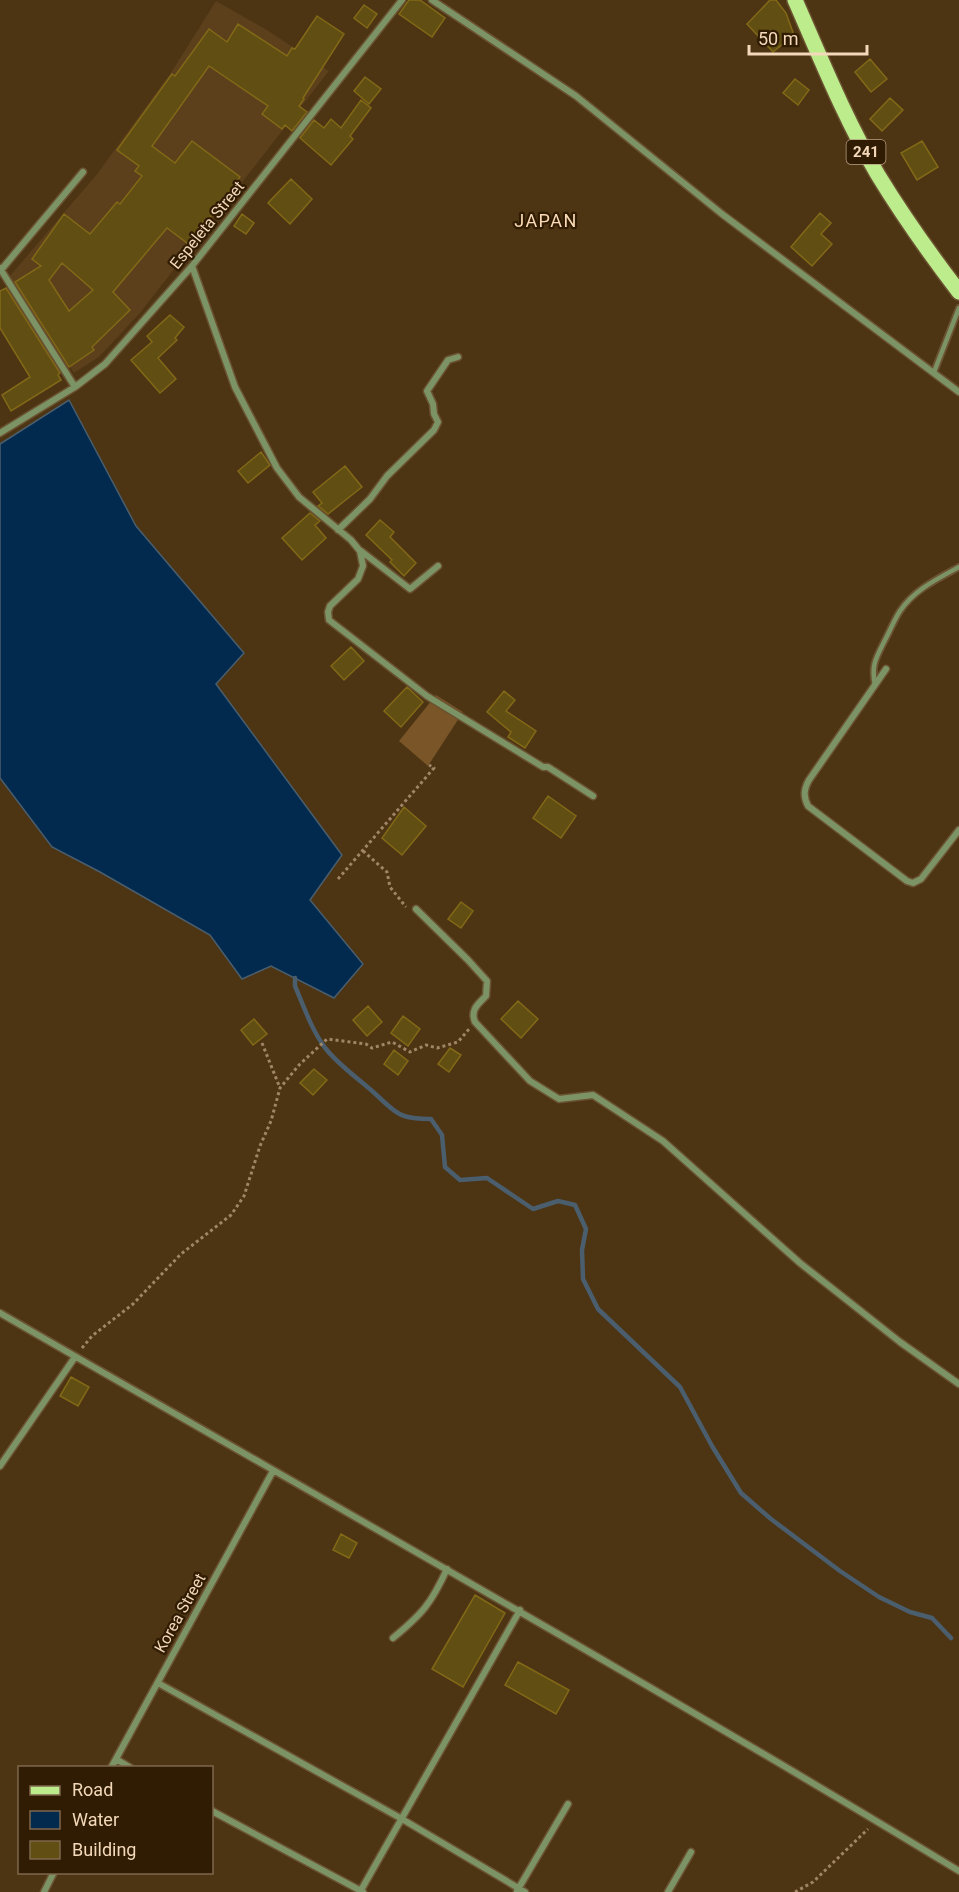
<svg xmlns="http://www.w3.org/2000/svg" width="959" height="1892" viewBox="0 0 959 1892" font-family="Roboto,sans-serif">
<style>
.built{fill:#5c3f1b}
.green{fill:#795528}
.water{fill:#012a4e;stroke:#4a5e6e;stroke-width:1.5}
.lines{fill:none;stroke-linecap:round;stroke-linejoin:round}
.stream{stroke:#4a5e6e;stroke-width:4.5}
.building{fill:#614e12;stroke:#826918;stroke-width:1.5;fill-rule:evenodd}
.service-casing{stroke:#6b5231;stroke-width:8}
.minor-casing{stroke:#6b5231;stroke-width:9}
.primary-casing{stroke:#6b5231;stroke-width:18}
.path{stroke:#a08667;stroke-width:3;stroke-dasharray:3 3;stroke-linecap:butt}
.service{stroke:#7c9365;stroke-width:4.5}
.minor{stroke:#7c9365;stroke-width:6}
.primary{stroke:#bcec8b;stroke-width:15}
.labels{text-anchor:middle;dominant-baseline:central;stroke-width:4.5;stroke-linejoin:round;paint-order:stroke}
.shield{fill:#301c03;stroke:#b8a083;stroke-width:1.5}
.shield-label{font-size:15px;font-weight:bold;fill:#f3d8ba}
.street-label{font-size:16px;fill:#f3d8ba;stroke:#301c03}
.neighbourhood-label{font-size:18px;letter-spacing:1.5px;fill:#fadab6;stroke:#301c03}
</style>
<rect width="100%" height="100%" fill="#4d3413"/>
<!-- built -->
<path class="built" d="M216,1l51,29 62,41 -189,242 -41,44 -25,16 -65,-96 88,-103 75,-103z"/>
<!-- green -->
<path class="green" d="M436,695l27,17 -35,54 -29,-25z"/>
<!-- water -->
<path class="water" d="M69,400l67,126 108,127 -28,31 126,171 -32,45 53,64 -29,34 -63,-32 -29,13 -32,-44 -110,-63 -48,-25 -52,-69v-334z"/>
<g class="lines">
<!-- stream -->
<path class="stream" d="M295,978v8c9,21 17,45 31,63 13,16 30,28 45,41 25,22 25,29 60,29l11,16 3,32 15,13 27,-2 46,31 25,-8 17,4 11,24 -4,21 1,29 15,30 82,78 32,59 29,47 30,26 69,52 39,26 31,15 22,6 19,20"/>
</g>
<!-- building -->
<path class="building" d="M409,0h11l25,18 -13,19 -33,-23z
M770,0h6l10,13 8,22 -21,17 -26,-28z
M364,5l13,9 -10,14 -13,-10z
M317,16l27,18 -41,64 1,1 -5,7 8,6 -15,19 -7,-6 -3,4 -20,-15 6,-8 -59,-40 -57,80 23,17 17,-22 48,36 -35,47 -2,-2 -16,21 -20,-15 -54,64 17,18 -38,37 2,3 -25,17 -54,-85 26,-16 -9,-7 32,-45 26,20 27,-32 3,2 22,-28 -7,-5 4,-5 -22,-16 55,-76 3,2 34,-47 18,13 11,-18 49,32 5,-8 3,1zM62,263l31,27 -24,21 -20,-31z
M870,59l17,20 -16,13 -16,-20z
M365,77l16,12 -12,15 -15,-13z
M795,79l14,11 -11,15 -15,-12z
M890,98l13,12 -21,21 -12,-12z
M361,100l10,8 -21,28 3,3 -22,26 -31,-27 14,-18 10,8 7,-9 10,9z
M922,141l16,26 -21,13 -16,-27z
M291,179l21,20 -22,25 -22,-21z
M820,213l11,10 -10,11 11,10 -20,22 -21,-19z
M242,214l12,9 -8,11 -12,-8z
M6,288l54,85 -2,2 3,5 -50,31 -9,-16 28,-18 -30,-49v-37z
M170,315l14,12 -9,11 2,2 -19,18 18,21 -16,14 -29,-33 21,-18 -5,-6z
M261,452l9,13 -22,18 -10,-12z
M345,466l17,21 -34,27 -10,-8 4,-3 -9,-11z
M310,513l10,8 -5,4 11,13 -24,22 -20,-22z
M380,520l14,12 -4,5 26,26 -12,13 -14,-14 2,-2 -26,-25z
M351,647l13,14 -20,19 -13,-14z
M407,687l16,15 -22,25 -17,-16z
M504,691l11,9 -9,11 30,20 -11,17 -17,-11 3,-5 -24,-20z
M548,796l28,20 -15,22 -28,-20z
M404,807l22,19 -24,29 -20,-17z
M461,902l12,9 -12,17 -13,-9z
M518,1001l20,18 -17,19 -20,-19z
M368,1006l14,16 -15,14 -14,-16z
M403,1016l17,13 -12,17 -17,-13z
M254,1019l13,15 -14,11 -12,-15z
M450,1048l11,7 -12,17 -11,-8z
M394,1050l14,11 -10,14 -14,-11z
M314,1069l13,11 -14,15 -13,-12z
M71,1377l18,10 -11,19 -18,-10z
M341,1534l16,9 -8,15 -16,-8z
M475,1595l30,18 -42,74 -31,-18z
M518,1662l51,28 -13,24 -51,-29z"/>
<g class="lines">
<!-- service casing -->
<g class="service-casing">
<path id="service" d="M934,372l25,-64
M875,685c-4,-20 1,-27 10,-45 5,-9 9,-20 15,-29 14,-21 37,-32 59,-44"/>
</g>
<!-- minor casing -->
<g class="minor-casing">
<path id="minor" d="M432,0l144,96 146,118 237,178
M192,266l43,121 42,81 22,29 52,43 9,11 3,15 -5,13 -28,27 -2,6 1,8 98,76 116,71h5l45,29
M0,268l1,2 82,-98
M1,270l74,117
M0,433l75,-46 30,-23 87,-98 210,-266
M338,530l32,-31 17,-23 47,-46 4,-8 -4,-8 -1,-10 -6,-13 21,-31 10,-3
M361,551l49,38 28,-23
M886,669l-77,111c-5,9 -6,16 -1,26l99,75 6,2 8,-4 38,-49
M416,909l52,51 19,21 -1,15c-8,8 -16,14 -11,26l55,59 29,18 34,-4 70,46 137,122 100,79 59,42
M0,1313c320,185 643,366 959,558
M0,1466l75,-109
M393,1638c29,-24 38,-34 54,-69
M158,1683l244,136 123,73
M116,1759l15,9
M111,1768l162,-297
M212,1811l151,81
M517,1891l51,-87
M44,1892l10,-20
M360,1892l160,-282
M668,1892l23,-40"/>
</g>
<!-- primary casing -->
<g class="primary-casing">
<path id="primary" d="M795,0c26,59 50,119 83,175 25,41 52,79 81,117"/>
</g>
<!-- path -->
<path class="path" d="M363,851l24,21 3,15 16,20
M338,879l96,-111 -5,-3
M262,1043l18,45
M82,1348l10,-12 41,-32 48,-50 50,-39 13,-19 16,-50 11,-25 9,-33 19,-23 28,-26 39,5 6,4 20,-6 18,10 16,-7 11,3 21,-6 11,-13
M795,1892l18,-10 55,-53"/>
<!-- service -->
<use href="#service" class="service"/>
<!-- minor -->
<use href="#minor" class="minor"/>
<!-- primary -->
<use href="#primary" class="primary"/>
</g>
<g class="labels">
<!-- shield labels -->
<rect class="shield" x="846.5" y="140" width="39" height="24" rx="4.5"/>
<g class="shield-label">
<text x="866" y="152">241</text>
</g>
<!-- street labels -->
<g class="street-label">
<text transform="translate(207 225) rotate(-51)">Espeleta Street</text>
<text transform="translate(180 1613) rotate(-61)">Korea Street</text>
</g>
<!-- neighbourhood labels -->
<g class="neighbourhood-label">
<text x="546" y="220">JAPAN</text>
</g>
</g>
<!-- legend -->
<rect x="18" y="1766" width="195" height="108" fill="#301c03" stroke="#7e674c" stroke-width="1.5"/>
<rect x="30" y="1786" width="30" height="9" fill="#bcec8b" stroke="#7e674c" stroke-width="1.5"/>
<text x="72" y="1796" font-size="18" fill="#f3d8ba">Road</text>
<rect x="30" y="1811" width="30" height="18" fill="#012a4e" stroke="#7e674c" stroke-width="1.5"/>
<text x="72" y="1826" font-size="18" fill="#f3d8ba">Water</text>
<rect x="30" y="1841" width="30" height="18" fill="#614e12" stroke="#7e674c" stroke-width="1.5"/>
<text x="72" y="1856" font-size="18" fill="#f3d8ba">Building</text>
<!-- scale -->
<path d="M749 45v9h118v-9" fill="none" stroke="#f3d8ba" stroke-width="3"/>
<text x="758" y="45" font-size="18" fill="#f3d8ba" stroke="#301c03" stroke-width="4.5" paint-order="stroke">50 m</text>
</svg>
